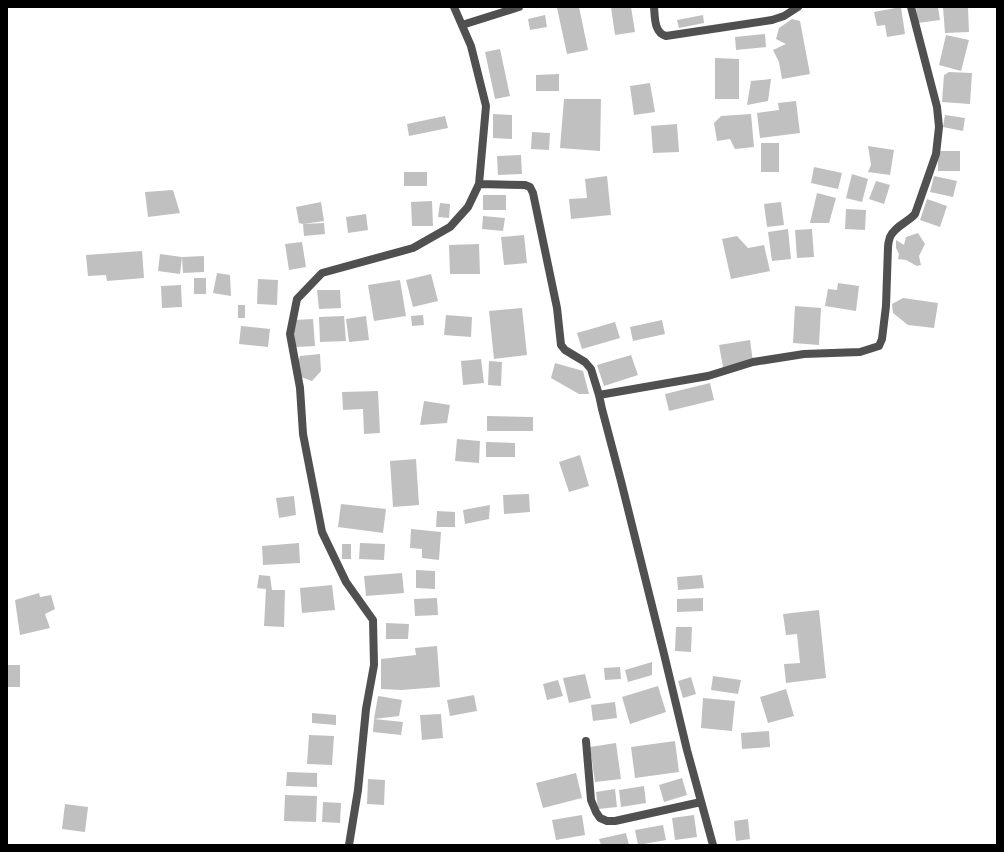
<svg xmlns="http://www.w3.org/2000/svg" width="1004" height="852" viewBox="0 0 1004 852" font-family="'Varela Round',sans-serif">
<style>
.building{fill:#c0c0c0}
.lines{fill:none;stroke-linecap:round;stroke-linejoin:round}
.street{stroke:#505050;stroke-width:8}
</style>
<rect width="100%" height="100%" fill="#fff"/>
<!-- building -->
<path class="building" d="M563,7h16l9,43 -21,4 -10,-46z
M611,7h20l4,25 -20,3z
M901,7l4,27 -18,3 -2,-12 -8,1 -3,-14z
M916,7h22l2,13 -22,3z
M943,7h25l1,25 -24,1z
M545,15l2,12 -17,3 -2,-11z
M703,15l1,8 -25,5 -2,-8z
M792,19l8,2 10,53 -28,5 -3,-17 -6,-12 13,-6 -10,-5 3,-11z
M765,34l1,13 -30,3 -1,-13z
M946,35l23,5 -8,31 -22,-6z
M500,49l10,47 -15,3 -10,-47z
M715,58l24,1v40h-24z
M949,72l23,1 -2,31 -28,-2 2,-27z
M559,74v17h-23v-16z
M771,79l-3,22 -21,4 4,-24z
M650,83l5,29 -21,3 -4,-29z
M564,99h37l-1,52 -40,-3z
M796,101l4,32 -40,5 -3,-25 22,-3 -1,-7z
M493,114l19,1v24l-19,-1z
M751,114l3,33 -19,2 -5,-10 -13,2 -3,-18 7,-7z
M945,115l20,3 -2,13 -20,-4z
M445,116l3,12 -39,8 -2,-12z
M677,124l2,28 -26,1 -2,-27z
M532,132l18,1 -1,17 -18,-1z
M761,143h18v29h-18z
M868,146l26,4 -4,25 -22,-3 3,-7z
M938,151h22v20h-22z
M521,155l1,19 -24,1 -1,-19z
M814,167l28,6 -4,16 -27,-6z
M404,172h23v14h-23z
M852,174l16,5 -6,23 -16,-4z
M607,176l4,39 -40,4 -2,-20 18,-1 -2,-19z
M934,176l23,5 -4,16 -23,-5z
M876,181l14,4 -6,19 -15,-5z
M173,190l7,23 -32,4 -3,-25z
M817,193l19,5 -7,25h-19z
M483,195h23v15h-23z
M927,199l20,7 -7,21 -20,-7z
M432,201l1,25h-21l-1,-24z
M321,202l3,19 -21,3 -4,-1 -3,-16z
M781,202l3,23 -17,2 -3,-23z
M440,203l10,1 -1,14 -11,-1z
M846,209l20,1 -1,20 -20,-1z
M366,214l2,16 -20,3 -2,-16z
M483,216l22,2 -2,13 -21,-2z
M324,223l1,11 -21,2 -1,-12z
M788,229l3,30 -19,2 -4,-29z
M812,229l2,28 -17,1 -2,-28z
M918,233l7,11 -6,12 2,9 -4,1 -11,-6 -8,-1 1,-5 -3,-6v-8l8,5 2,-8z
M524,235l3,28 -23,2 -3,-28z
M737,236l11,12 16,-3 6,26 -39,8 -9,-40z
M302,242l4,25 -17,3 -4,-26z
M479,244l1,30h-30l-1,-29z
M142,251l2,27 -37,3 -1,-6 -18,1 -2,-21z
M160,254l22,3 22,-1v16l-21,1 -1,-16 -2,17 -22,-3z
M217,273l13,2 1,21 -18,-3z
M431,274l7,27 -25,6 -7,-27z
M194,278h12v16h-12z
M258,279l20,1 -1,25 -20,-1z
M400,280l6,36 -32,5 -6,-36z
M838,283l21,3 -3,25 -31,-5 3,-17 9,1z
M181,285l1,22 -20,1 -1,-22z
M317,290h23l1,18 -22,1z
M903,298l35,5 -4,25 -26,-3 -15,-12 -1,-9z
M238,305h7v13h-7z
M795,306l26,2 -2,37 -26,-2z
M522,308l5,47 -33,4 -5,-48z
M423,315l1,10 -12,1 -1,-10z
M446,315l26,2 -1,20 -27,-2z
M344,316l2,25 -26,1 -1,-25z
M366,316l3,24 -20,2 -3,-23z
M313,319l2,27 -20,1 -2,-27z
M662,320l3,14 -32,7 -3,-14z
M615,322l5,16 -38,11 -5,-16z
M241,326l29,3 -2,18 -29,-3z
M750,340l3,22 -30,5 -4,-22z
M320,354l1,17 -9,10 -11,-4 -3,-15 2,-6z
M631,355l7,20 -34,11 -7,-21z
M481,359l3,24 -21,2 -2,-24z
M489,361l13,1 -1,24 -13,-1z
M555,363l28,8 6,23h-10l-28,-16z
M710,383l4,17 -45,11 -4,-17z
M378,391l2,42 -16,1 -1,-25 -20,1 -1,-18z
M424,401l26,4 -3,18 -27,2z
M487,416l46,1v14h-46z
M457,439l23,2 -1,22 -24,-2z
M486,442l29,1v14h-29z
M580,455l9,31 -20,6 -10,-30z
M416,459l3,46 -26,2 -3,-46z
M529,494l1,18 -26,2 -1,-19z
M294,496l2,19 -17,3 -3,-20z
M341,504l45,5 -3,24 -45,-6z
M490,505l-1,14 -24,5 -2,-14z
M437,511l18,1v15h-19z
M411,529l30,3 -2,28 -17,-2v-9l-12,-1z
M299,543l1,20 -37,2 -1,-19z
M360,543l25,1 -1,16 -25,-1z
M342,544h9v15h-9z
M416,570l19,1v18l-19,-1z
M402,573l2,20 -38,3 -2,-20z
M259,575l11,1 2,14h13l-1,37 -20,-1 2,-37 -9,-1z
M702,575l2,13 -26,2 -1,-13z
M332,585l3,25 -33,3 -2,-25z
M39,593l1,4 11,-2 4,14 -10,5 5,14 -30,7 -5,-35z
M437,598l1,17 -23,1 -1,-17z
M703,598v13l-26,1v-13z
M819,610l7,68 -40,5 -2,-19 16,-1 -3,-29 -11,1 -3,-21z
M386,623l23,1 -1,15h-22z
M676,627h16l-1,25 -16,-1z
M437,646l3,41 -39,3 -20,-1v-30l35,-4 -1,-7z
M652,662v13l-24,7 -3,-12z
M7,665h13v22h-13z
M620,667l1,12 -16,1 -1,-12z
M585,674l6,24 -22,5 -6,-25z
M713,676l28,4 -3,14 -27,-4z
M691,677l5,17 -13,4 -5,-17z
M558,680l5,16 -16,4 -4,-16z
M658,686l8,26 -36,12 -8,-27z
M786,689l8,27 -26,7 -8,-26z
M474,695l3,16 -27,5 -3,-16z
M378,696l24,4 -3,16 -25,3z
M703,698l32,3 -3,30 -31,-3z
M615,702l2,16 -24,3 -2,-16z
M312,713l24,2v10l-24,-2z
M441,714l2,24 -21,2 -2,-25z
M374,719l29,3 -2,13 -28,-3z
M769,731l1,16 -28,2 -1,-16z
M309,735l25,1 -2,29 -25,-1z
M675,741l4,31 -44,6 -4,-31z
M616,743l5,36 -26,3 -5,-35z
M287,772l30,1v14l-31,-1z
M576,773l6,25 -39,10 -7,-25z
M682,778l5,17 -23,7 -5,-17z
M368,779l17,1 -1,25 -17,-1z
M644,786l2,17 -25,4 -2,-17z
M615,789l2,18 -19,2 -2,-17z
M285,795l32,1 -1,26 -32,-1z
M323,802l18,1 -1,20 -18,-1z
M65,804l23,3 -3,25 -23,-3z
M582,815l3,20 -29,5 -4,-20z
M694,815l3,22 -22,3 -3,-22z
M748,819l2,20 -14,2 -2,-20z
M663,825l3,15 -28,5 -3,-15z
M626,833l3,12h-28l-2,-6z"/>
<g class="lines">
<!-- street -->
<path class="street" d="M654,7c1,10 0,26 12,29l106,-16 12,-4 14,-9
M462,25l57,-18
M479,184l46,1 5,2 3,6 24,115 4,37 4,5 20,12 6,7 8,26 3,14 19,72 43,173 23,96 26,95
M599,395l109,-19 45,-14 51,-8 56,-2 19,-6 3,-7 4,-33 2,-59c0,-3 1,-7 2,-10 4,-10 18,-15 25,-23l21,-60 3,-27 -2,-20 -26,-100
M586,741l5,59 5,12 4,6 7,3h8l86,-19
M349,845l9,-55 8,-81 8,-44 -1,-45 -27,-38 -24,-50 -19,-98 -3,-46 -10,-54 7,-35 25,-26 91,-25 37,-21 18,-20 11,-23 7,-78 -15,-60 -17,-39"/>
</g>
<!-- border -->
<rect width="1004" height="852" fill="none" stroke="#000000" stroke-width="16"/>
</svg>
